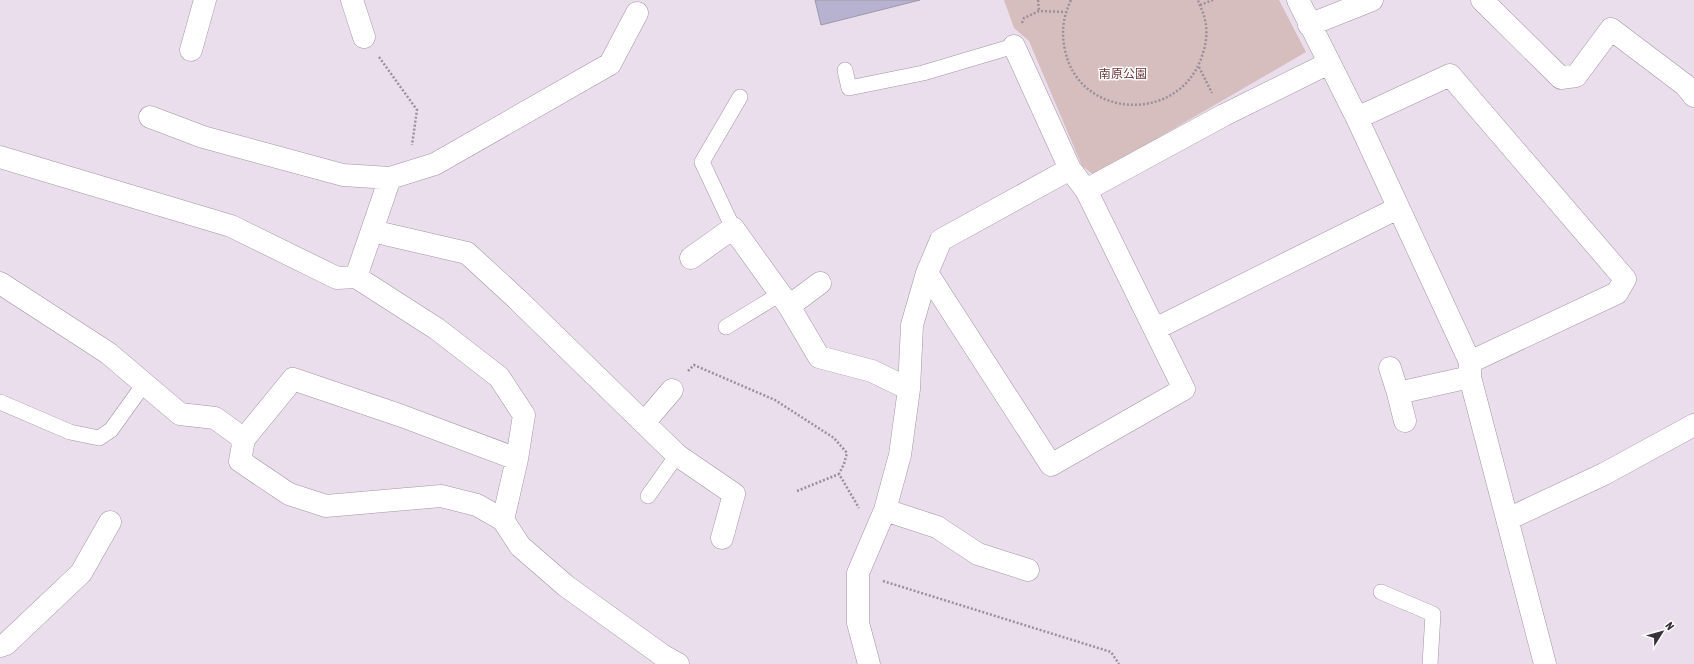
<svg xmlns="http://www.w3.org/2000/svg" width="1694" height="664" viewBox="0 0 1694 664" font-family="'Asap Condensed','Noto Sans JP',sans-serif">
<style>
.green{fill:#d7bebe}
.building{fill:#b7b2d0;stroke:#9b99a9}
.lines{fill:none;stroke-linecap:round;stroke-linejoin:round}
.service-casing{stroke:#a295a4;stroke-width:16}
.minor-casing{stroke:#a295a4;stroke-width:23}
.path{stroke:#9a909b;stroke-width:2.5;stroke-dasharray:2 2;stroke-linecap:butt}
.service{stroke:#fff;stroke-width:15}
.minor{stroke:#fff;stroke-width:22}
.labels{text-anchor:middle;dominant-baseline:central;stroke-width:3;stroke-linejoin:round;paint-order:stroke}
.park-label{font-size:12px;fill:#6d393c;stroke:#fff}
</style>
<rect width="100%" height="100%" fill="#eaddec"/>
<!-- green -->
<path class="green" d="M1004,0h275l27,52 -212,123 -12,-9 -53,-125 -15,-13z"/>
<!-- building -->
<path class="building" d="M815,0h105l-99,25z"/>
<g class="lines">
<!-- service casing -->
<g class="service-casing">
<path id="service" d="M845,70l4,18 74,-15 91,-27
M733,228l-31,-66 38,-65
M726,327l54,-33
M0,402l70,30 29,6 12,-8 33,-46
M648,496l29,-41
M1381,592l52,22 -3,50"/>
</g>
<!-- minor casing -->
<g class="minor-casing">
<path id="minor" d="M352,0l12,37
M1298,0l59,118 113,244v15l75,287
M1482,0l79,78 15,-2 35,-47 74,56 9,11
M1309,25l63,-25
M1014,46l56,123 16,21 98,199 -133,76 -124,-192 14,-33 129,-71
M191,50l14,-50
M150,117l53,20 140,38 47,3
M1357,118l93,-43 175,204 -8,14 -147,69
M0,157l231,69 106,52 19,-1 81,52 62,48 25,38 -7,44 -14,61 17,26 46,40 96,69 16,9
M1086,190l138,-75 105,-52
M372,231l95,22 50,46 160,156 57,39 -12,44
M691,258l42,-30 56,78 30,51 53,14 37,18
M356,277l34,-99 45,-14 175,-100 27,-51
M0,283l108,70 72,61 35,4 29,21 49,-60 109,37 115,43
M789,306l31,-23
M1155,329l243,-121
M1390,368l8,25
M1405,421l-7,-28 72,-16
M644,423l28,-33
M244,439l-4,22 49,33 37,12 115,-10 36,9 26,15
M885,510l52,17 41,27 50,16
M1508,519l96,-45 90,-49
M0,646l6,-2 75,-71 29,-51
M869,664l-11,-41v-50l27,-63 15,-55 9,-66 3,-64 15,-52"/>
</g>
<!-- path -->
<path class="path" d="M1038,0l1,11
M1071,0c-8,17 -10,32 -6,50 14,70 115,74 137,6 4,-11 6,-24 3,-36 -1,-7 -5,-13 -7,-20
M1200,5l13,-5
M1022,23l2,-5 15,-7 26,1
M379,57l38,53 -5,35
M1199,67l13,26
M688,371l6,-6 81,35 59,38 13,15 -3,11 -5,10 20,34
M797,491l42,-17
M883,581l228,71 8,12"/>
<!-- service -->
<use href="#service" class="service"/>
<!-- minor -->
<use href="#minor" class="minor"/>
</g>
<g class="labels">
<!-- park labels -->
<g class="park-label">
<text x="1123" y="74">南原公園</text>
</g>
</g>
<!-- north arrow -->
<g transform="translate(1662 632) rotate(53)" stroke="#ffffff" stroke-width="3" paint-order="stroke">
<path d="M0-3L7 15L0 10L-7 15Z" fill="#383238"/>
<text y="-6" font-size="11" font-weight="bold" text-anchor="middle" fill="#383238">N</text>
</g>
</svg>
